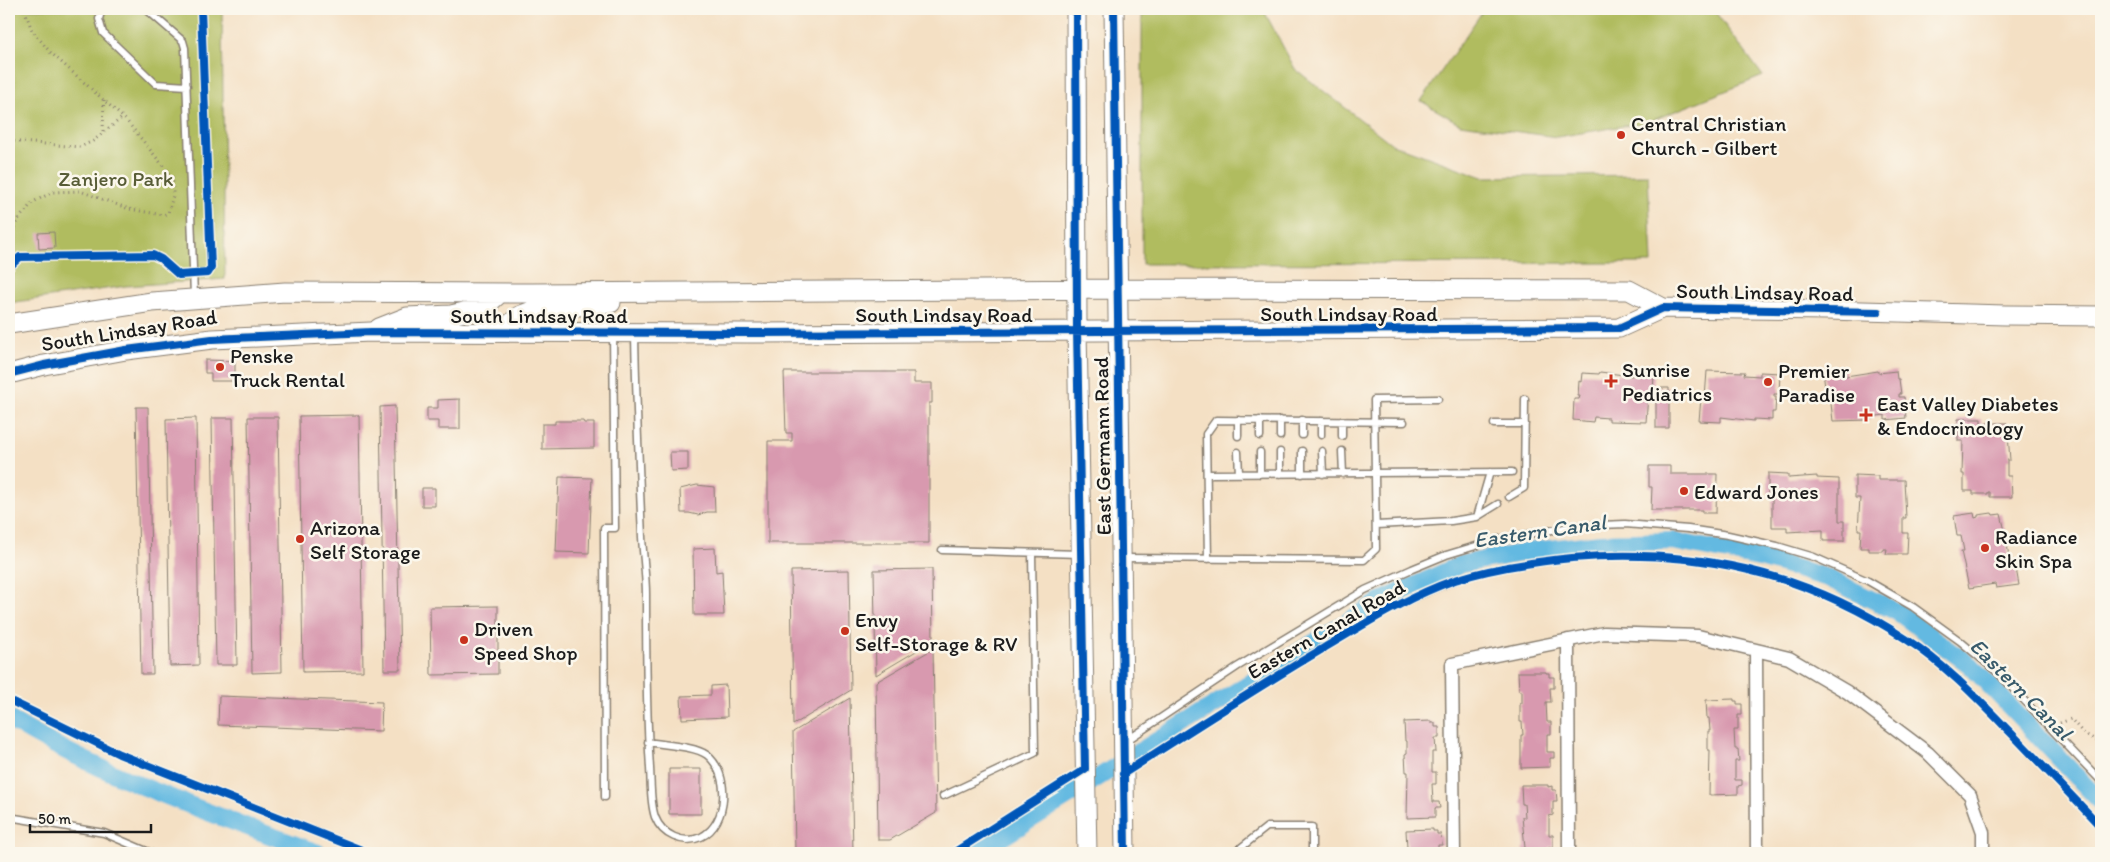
<svg xmlns="http://www.w3.org/2000/svg" width="2110" height="862" viewBox="0 0 2110 862" font-family="Itim,sans-serif">
<style>
.green{fill:#b0bc5e;stroke:#666c3d}
.lines{fill:none;stroke-linecap:round;stroke-linejoin:round}
.canal{stroke:#64b9e1;stroke-width:18}
.building{fill:#d899af}
.lane-casing{stroke:#887e70;stroke-width:9}
.street-casing{stroke:#887e70;stroke-width:15}
.secondary-casing{stroke:#887e70;stroke-width:21}
.path{stroke:#887e70;stroke-width:3;stroke-dasharray:1 4;stroke-linecap:butt}
.lane{stroke:#fff;stroke-width:6}
.street{stroke:#fff;stroke-width:12}
.secondary{stroke:#fff;stroke-width:19}
.cycleway-casing{stroke:#fbf7ec;stroke-width:11}
.cycleway{stroke:#0057b8;stroke-width:8}
.poi-dot{fill:#c8321e;stroke:#fbf7ec;stroke-width:2}
.labels{text-anchor:middle;dominant-baseline:central;stroke-width:5;stroke-linejoin:round;paint-order:stroke}
.poi-label{font-size:21px;fill:#1c1c1c;stroke:#fbf7ec;text-anchor:start}
.park-label{font-size:21px;fill:#575c36;stroke:#fbf7ec}
.street-label{font-size:21px;fill:#1c1c1c;stroke:#fbf7ec}
.water-label{font-size:22px;font-style:italic;fill:#395b6b;stroke:#fbf7ec}
</style>
<rect width="100%" height="100%" fill="#fbf7ec"/>
<filter id="ink" filterUnits="userSpaceOnUse"><feTurbulence type="fractalNoise" baseFrequency=".02" numOctaves="2"/><feDisplacementMap in="SourceGraphic" scale="10" xChannelSelector="R" yChannelSelector="G"/><feConvolveMatrix kernelMatrix="1 2 1 2 8 2 1 2 1" color-interpolation-filters="sRGB"/></filter>
<filter id="wash" filterUnits="userSpaceOnUse"><feTurbulence type="fractalNoise" baseFrequency=".0096" numOctaves="4" result="noise"/><feDisplacementMap in="SourceGraphic" scale="20" xChannelSelector="R" yChannelSelector="G"/><feGaussianBlur stdDeviation="1.12" result="paint"/><feColorMatrix in="noise" values="0 0 0 0 0 0 0 0 0 0 0 0 0 0 0 0 0 1.4 0 .05"/><feComposite in="paint" operator="in"/></filter>
<g filter="url(#wash)">
<rect width="100%" height="100%" fill="#f4e0c4"/>
<!-- green -->
<path class="green" d="M9,9h213l3,270 -99,7 -117,17z
M1142,9h121l32,60 97,75 91,33 165,-2 4,88 -510,1z
M1484,9h229l50,67 -115,46 -91,15 -97,-13 -39,-23z"/>
<g class="lines">
<!-- canal -->
<path class="canal" d="M9,719c96,59 204,95 309,134
M977,853l404,-252 81,-37 71,-13 68,-8 71,-2 92,18 64,19 71,35 71,52 131,137"/>
</g>
<g id="blocks">
<!-- building -->
<path class="building" d="M54,232l1,16 -16,1 -1,-16z
M205,360l30,1v20h-24v-8h-6z
M1845,370l1,6 32,-5v2l18,-2 1,8h2l2,15h-2v3h5l2,21 -21,2v-5l-15,2v3l-37,1 -3,-26h-4l-3,-23z
M1632,371l22,1 -1,23h-5l-2,27 -37,-1v-3l-15,-1 -1,5 -20,-2 1,-21h5l1,-3h-2l1,-15 2,1 1,-9 17,1 1,-2 32,4z
M1707,371l38,1 -1,3 16,1v-4l20,1 -1,21h-5v3h2l-1,15h-3v8l-18,-1v2l-33,-4v5l-22,-1 2,-23h4z
M784,372h130v11h18v20h-3v140h-161v-102h24v-8h-6z
M1656,388h13v40h-13z
M460,399v30h-22v-8h-11v-13h11v-8z
M395,406l5,264h-16l-4,-263z
M136,407h12l5,267h-12z
M359,415l4,256 -60,1 -4,-256z
M248,417h30l4,255 -30,1z
M196,418l3,247 -29,1 -4,-247z
M212,418h21l4,247h-21z
M1958,419h23v4h26l3,37h-3v16h4l1,21h-22v-5h-2v2h-15v-3h-9v-17h-2l1,-33h-5z
M555,421h28l1,2h10v25l-52,1v-25h13z
M670,452h18v18l-17,1z
M1649,466h21v8h47l-1,39h-14v-3h-51l1,-23h-3z
M1768,473l20,1v4l29,-2v2l22,1v42h5v20h-21v-11l-36,2v-5h-15v-33h-4z
M1855,475l23,1v4h26l2,38h-3v15h5l-1,21h-21l1,-5h-4v2h-14v-3h-9l1,-18h-3l2,-32h-5z
M559,477l33,1 -3,75 -33,-1z
M697,485l17,2 1,25h-8l-9,3 -9,-2h-8l-1,-24z
M422,488h13v18h-13z
M1974,513l1,5 3,-1v-2l14,-2 1,2 8,-1 7,30h-1l3,19h5l4,22 -23,3 -1,-4 -26,4 -8,-37h3l-3,-15h-4l-3,-20z
M715,548l1,24 6,-1 2,44h-30l-1,-66z
M932,569l1,72 -57,34 -2,-105z
M849,570l2,120 -58,35 -2,-154z
M498,606v68l-67,1 -1,-68z
M933,649l3,164 -46,27h-12l-2,-158z
M1518,672h28v1h3v4h5v11h-4l1,14h-5l1,20h4v12h-4v18h7v6h-4v9l-29,1v-33h2l-1,-13h-2v-18l2,-1v-12h-3z
M726,685l1,32 -45,2 -1,-23 30,-1v-9z
M219,696l163,6 -1,29 -163,-6z
M850,698l3,155h-58l-2,-121z
M1734,699v2h3v3h5v11h-4v15h-4l1,19h3l1,12h-4v19h7v5l-4,1v8l-29,1 1,-45h-2v-19h2l-1,-13h-2l-1,-18z
M1431,721v2h4v4h4v11h-4l1,14h-4v20h4v12h-4l1,18h6l1,6h-5v9l-28,1 1,-46h-2l-1,-18 2,-1v-12h-2l-1,-19z
M669,769h32v45h-32z
M1521,785h27v2l4,-1v4h4l1,11h-4v14l-4,1v19h4v12h-4l1,6h-27v-5h2l-3,-31h3l-1,-13h-2z
M1433,829v2h4v3h4l1,11h-4v8h-29v-5h-2l-1,-18z"/>
</g>
</g>
<g filter="url(#ink)">
<use href="#blocks" fill-opacity="0" stroke="#887e70" stroke-width="1"/>
<g class="lines">
<!-- lane casing -->
<g class="lane-casing">
<path id="lane" d="M102,9l-3,10 4,14 53,51 31,2
M146,9l37,32 2,7 9,248
M635,333c1,68 4,136 7,204 1,19 4,38 4,57 0,58 0,116 4,174 1,15 0,34 5,49 7,18 28,28 46,20 28,-13 29,-64 6,-82 -12,-9 -43,-10 -59,-13
M1238,420v16
M1260,420v16
M1280,420v16
M1302,420v15
M1321,421v14
M1342,421v15
M1494,424h31
M1302,451v23
M1322,451l1,23
M1342,451l1,23
M1238,452l1,22
M1260,452v22
M1280,452v22
M1207,474l305,-2
M1509,497l15,-9 1,-89
M1477,517l13,-45
M1377,525l74,-4 26,-4 21,-13
M942,550l138,4
M1122,558l242,2 12,-11 -2,-149 64,-1
M1208,559l-2,-125 10,-14 188,2
M1126,741l111,-74 128,-77 47,-21 34,-14 53,-16 77,-13 49,-2 63,5 40,6 49,11 37,11 54,24 45,26 47,34 37,31 104,109
M1126,772c51,-33 102,-65 153,-97 55,-34 112,-70 173,-93 24,-10 52,-14 77,-18 130,-23 267,1 378,75 39,26 72,60 104,94 30,31 60,62 90,94
M943,796l92,-43 -3,-200
M605,797l-1,-269h11l-2,-195
M9,817l95,16 47,20
M1234,853l33,-26h45v26"/>
</g>
<!-- street casing -->
<g class="street-casing">
<path id="street" d="M1568,640l1,213
M1756,650l1,203
M1454,853l-2,-189 152,-31 94,3 91,22 58,34 81,61 42,42 13,37v21"/>
</g>
<!-- secondary casing -->
<g class="secondary-casing">
<path id="secondary" d="M1076,9l1,321 10,523
M1114,9l11,844
M9,324l143,-22 133,-10 247,1 586,-4 511,1 34,18
M379,328l28,-11 44,-2 22,-5 11,-3 16,-14
M502,332l17,-16 16,-6 76,-7
M9,374l35,-9 82,-15 86,-11 159,-7 378,1 870,-5 44,-20 164,2 178,5 96,1"/>
</g>
<!-- path -->
<path class="path" d="M103,131l1,-31
M9,141l71,6 13,-6 30,-24
M9,242l8,-21 16,-19 20,-10 27,-1 49,18 34,6 5,-2 5,-17v-18l-47,-58 -76,-68 -18,-22 -8,-21
M2060,723l11,-4 12,14 18,10"/>
<!-- lane -->
<use href="#lane" class="lane"/>
<!-- street -->
<use href="#street" class="street"/>
<!-- secondary -->
<use href="#secondary" class="secondary"/>
<!-- cycleway casing -->
<g class="cycleway-casing">
<path id="cycleway" d="M1114,9l11,844
M9,267l11,-10 133,-2 8,4 18,16 29,-2 3,-5 -10,-259
M9,374l35,-9 82,-15 86,-11 159,-7 378,1 870,-5 44,-20 215,4
M9,700l110,54 250,99
M1123,774c67,-43 133,-86 201,-126 42,-25 85,-52 131,-68 37,-12 78,-18 117,-22 121,-10 231,13 334,81 40,26 72,60 105,94 30,31 60,62 90,94
M953,853l132,-84 -8,-439 -1,-321"/>
</g>
<!-- cycleway -->
<use href="#cycleway" class="cycleway"/>
</g>
</g>
<!-- markers -->
<g class="poi-dot">
<circle cx="1621" cy="135" r="5"/>
<circle cx="220" cy="367" r="5"/>
<path d="M1608.5 373.5h5v5h5v5h-5v5h-5v-5h-5v-5h5z"/>
<circle cx="1768" cy="382" r="5"/>
<path d="M1863.5 407.5h5v5h5v5h-5v5h-5v-5h-5v-5h5z"/>
<circle cx="1684" cy="491" r="5"/>
<circle cx="300" cy="539" r="5"/>
<circle cx="1985" cy="548" r="5"/>
<circle cx="845" cy="631" r="5"/>
<circle cx="464" cy="640" r="5"/>
</g>
<g class="labels">
<!-- poi labels -->
<g class="poi-label">
<text x="1631" y="123">Central Christian<tspan x="1631" dy="24">Church - Gilbert</tspan></text>
<text x="230" y="355">Penske<tspan x="230" dy="24">Truck Rental</tspan></text>
<text x="1622" y="369">Sunrise<tspan x="1622" dy="24">Pediatrics</tspan></text>
<text x="1778" y="370">Premier<tspan x="1778" dy="24">Paradise</tspan></text>
<text x="1877" y="403">East Valley Diabetes<tspan x="1877" dy="24">&amp; Endocrinology</tspan></text>
<text x="1694" y="491">Edward Jones</text>
<text x="310" y="527">Arizona<tspan x="310" dy="24">Self Storage</tspan></text>
<text x="1995" y="536">Radiance<tspan x="1995" dy="24">Skin Spa</tspan></text>
<text x="855" y="619">Envy<tspan x="855" dy="24">Self-Storage &amp; RV</tspan></text>
<text x="474" y="628">Driven<tspan x="474" dy="24">Speed Shop</tspan></text>
</g>
<!-- park labels -->
<g class="park-label">
<text x="116" y="178">Zanjero Park</text>
</g>
<!-- street labels -->
<g class="street-label">
<text transform="translate(1765 292) rotate(1)">South Lindsay Road</text>
<text x="1349" y="313">South Lindsay Road</text>
<text x="944" y="314">South Lindsay Road</text>
<text x="539" y="315">South Lindsay Road</text>
<text transform="translate(129 330) rotate(-9)">South Lindsay Road</text>
<text transform="translate(1102 446) rotate(-91)">East Germann Road</text>
<text transform="translate(1326 629) rotate(-30)">Eastern Canal Road</text>
</g>
<!-- water labels -->
<g class="water-label">
<text transform="translate(1540 531) rotate(-8)">Eastern Canal</text>
<text transform="translate(2021 689) rotate(45)">Eastern Canal</text>
</g>
</g>
<!-- margin -->
<rect width="2110" height="862" fill="none" stroke="#fbf7ec" stroke-width="30"/>
<!-- scale -->
<path d="M30 824v8h121v-8" fill="none" stroke="#1c1c1c" stroke-width="2.5"/>
<text x="38" y="824" font-size="15" fill="#1c1c1c" stroke="#fbf7ec" stroke-width="4" paint-order="stroke">50 m</text>
</svg>
